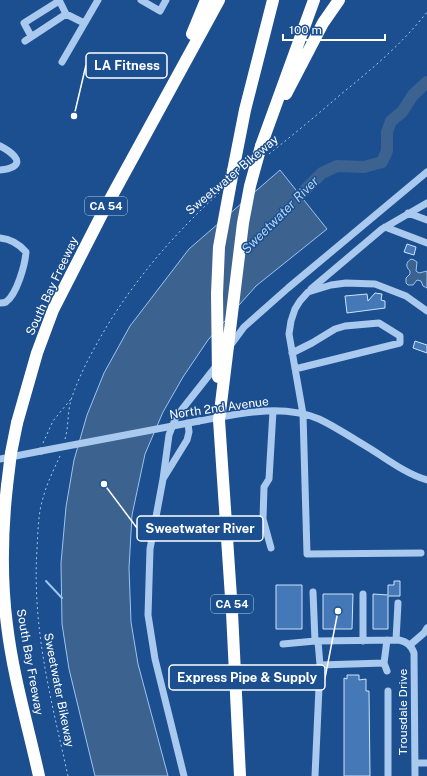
<svg xmlns="http://www.w3.org/2000/svg" width="427" height="776" viewBox="0 0 427 776" font-family="'Public Sans',sans-serif">
<style>
.water{fill:#3c6290;stroke:#9cc4f0}
.lines{fill:none;stroke-linecap:round;stroke-linejoin:round}
.stream{stroke:#9cc4f0;stroke-width:2}
.river{stroke:#3c6290;stroke-width:12}
.building{fill:#4478b7;stroke:#cfe3fa}
.path{stroke:#a9c9ee;stroke-width:1;stroke-dasharray:2 3;stroke-linecap:butt}
.minor{stroke:#a9c9ee;stroke-width:7}
.highway{stroke:#fff;stroke-width:12}
.minor-bridge{stroke:#a9c9ee;stroke-width:7}
.highway-bridge{stroke:#fff;stroke-width:12}
.labels{text-anchor:middle;dominant-baseline:central;stroke-width:3;stroke-linejoin:round;paint-order:stroke}
.shield{fill:#1b4f8f;stroke:#bbcadd;stroke-width:1}
.shield-label{font-size:11px;font-weight:bold;fill:#fff}
.street-label{font-size:12px;fill:#fff;stroke:#1b4f8f}
.water-label{font-size:13px;font-style:italic;fill:#b5d3f5;stroke:#1b4f8f}
.leader{fill:none;stroke:#fff;stroke-width:1.5}
.callout-dot{fill:#fff;stroke:#1b4f8f;stroke-width:1.5}
.callout{fill:#1b4f8f;stroke:#fff;stroke-width:1.5}
.callout-label{font-size:13px;text-anchor:middle;font-weight:bold;fill:#fff}
</style>
<rect width="100%" height="100%" fill="#1b4f8f"/>
<!-- water -->
<path class="water" d="M280,170l47,59 -71,57 -48,54 -25,37 -20,35 -18,42 -13,61 -3,53 2,54 7,42 30,112h-73l-26,-107 -7,-45 -1,-61 5,-56 8,-47 13,-45 17,-42 26,-47 59,-77z
M411,259l3,1 3,2 -1,9 3,2 8,-2v17l-4,-2 -2,-5 -4,-1 -4,5h-5l-2,-2v-5l4,-4v-3c-4,-4 -5,-8 1,-12z"/>
<g class="lines">
<!-- stream -->
<path class="stream" d="M46,581l16,17"/>
<!-- river -->
<path class="river" d="M289,206l33,-33 15,-7 27,1 18,-5 5,-11v-19l4,-11 11,-9 11,-17 14,-13"/>
</g>
<!-- building -->
<path class="building" d="M407,244l9,3 -2,8 -10,-3z
M375,293l7,1 -1,6 4,1v7l-38,5 -2,-17 22,-2 1,7z
M415,341l12,4v8l-14,-5z
M394,581h6v15h-12v33h-15v-35l15,1v-10h6z
M276,585h26v44h-26z
M323,594h30l-1,35h-29z
M347,675h12v5l7,-1v12h3l1,85h-26v-98l3,1z"/>
<g class="lines">
<!-- path -->
<path class="path" d="M269,154c24,-19 48,-39 71,-59 32,-26 62,-51 87,-83
M65,439c4,-13 2,-28 7,-42 6,-17 14,-34 23,-50 32,-59 75,-109 124,-154
M43,443l10,-22 18,-22
M60,456c-6,13 -13,27 -17,42 -5,16 -5,34 -6,51 -5,80 14,150 31,227"/>
<!-- minor -->
<path class="minor" d="M59,0l7,14 18,9
M141,0l19,11 6,-11
M31,36l-7,-13 35,-22
M25,41l41,-27
M62,62l36,-62
M0,146c8,4 27,16 10,22 -3,2 -7,1 -10,2
M408,213l19,7
M385,227l42,16
M0,238c11,1 19,6 26,14 -1,13 -9,42 -20,50 -2,1 -4,1 -6,1
M311,289l71,-60 45,-26
M230,346l14,-19 44,-39 139,-116
M292,353l20,-10 23,-14 10,-3 34,-3 21,13v7l-105,26
M199,421c39,-7 82,-18 120,-2 17,8 33,19 50,29 18,11 37,26 58,32
M0,459l41,-8
M163,479l6,-44 7,-18 41,-52
M271,548l-8,-29 1,-32 5,-8 4,-68
M421,553l-114,1 -4,-140 -14,-80 2,-13 4,-12 5,-8 8,-9 23,-7 15,-2 29,1 31,12 21,15
M313,592l2,49
M363,594v47
M396,640l2,-37
M318,641l2,24 64,-2
M283,644l32,-3 84,-1c8,2 12,5 15,13l1,123
M410,645l14,-12 3,-5
M387,671l-3,-8 3,-23
M415,763h12
M184,776l-29,-117 -7,-44 2,-66 13,-70 24,-39 2,-8 -1,-9
M315,776l5,-111
M388,776v-85"/>
<!-- highway -->
<path class="highway" d="M192,34l14,-34
M286,94l37,-71 16,-23
M261,146l53,-146
M233,171l12,-61 28,-110
M219,420l13,192 8,164
M17,423l20,-70 16,-43 49,-96 117,-214
M7,486c-5,46 -6,93 0,139 6,51 21,101 32,151"/>
<!-- minor-bridge -->
<path class="minor-bridge" d="M41,451l158,-30"/>
<!-- highway-bridge -->
<path class="highway-bridge" d="M218,377l-1,-83 2,-47 14,-76
M219,420l24,-197 7,-37 11,-40
M7,486l4,-33 6,-30"/>
</g>
<g class="labels">
<!-- shield labels -->
<g class="shield">
<rect x="85" y="197" width="42" height="18" rx="3"/>
<rect x="211" y="595" width="42" height="18" rx="3"/>
</g>
<g class="shield-label">
<text x="106" y="206">CA 54</text>
<text x="232" y="604">CA 54</text>
</g>
<!-- street labels -->
<g class="street-label">
<text transform="translate(232 175) rotate(-40)">Sweetwater Bikeway</text>
<text transform="translate(52 286) rotate(-65)">South Bay Freeway</text>
<text transform="translate(219 408) rotate(-8)">North 2nd Avenue</text>
<text transform="translate(30 662) rotate(80)">South Bay Freeway</text>
<text transform="translate(59 690) rotate(79)">Sweetwater Bikeway</text>
<text transform="translate(403 712) rotate(-90)">Trousdale Drive</text>
</g>
<!-- water labels -->
<g class="water-label">
<text transform="translate(280 215) rotate(-45)">Sweetwater River</text>
</g>
</g>
<!-- callouts -->
<path class="leader" d="M74 116L86 65M104 484L137 528M338 611L325 678"/>
<g class="callout-dot">
<circle cx="74" cy="116" r="4"/>
<circle cx="104" cy="484" r="4"/>
<circle cx="338" cy="611" r="4"/>
</g>
<g class="callout">
<rect x="86" y="53" width="81" height="25" rx="4"/>
<rect x="137" y="516" width="126" height="25" rx="4"/>
<rect x="169" y="665" width="156" height="25" rx="4"/>
</g>
<g class="callout-label">
<text x="127" y="70">LA Fitness</text>
<text x="200" y="533">Sweetwater River</text>
<text x="247" y="682">Express Pipe &amp; Supply</text>
</g>
<!-- scale -->
<path d="M283 34v6h102v-6" fill="none" stroke="#ffffff" stroke-width="2"/>
<text x="289" y="34" font-size="12" fill="#ffffff" stroke="#1b4f8f" stroke-width="3" paint-order="stroke">100 m</text>
</svg>
